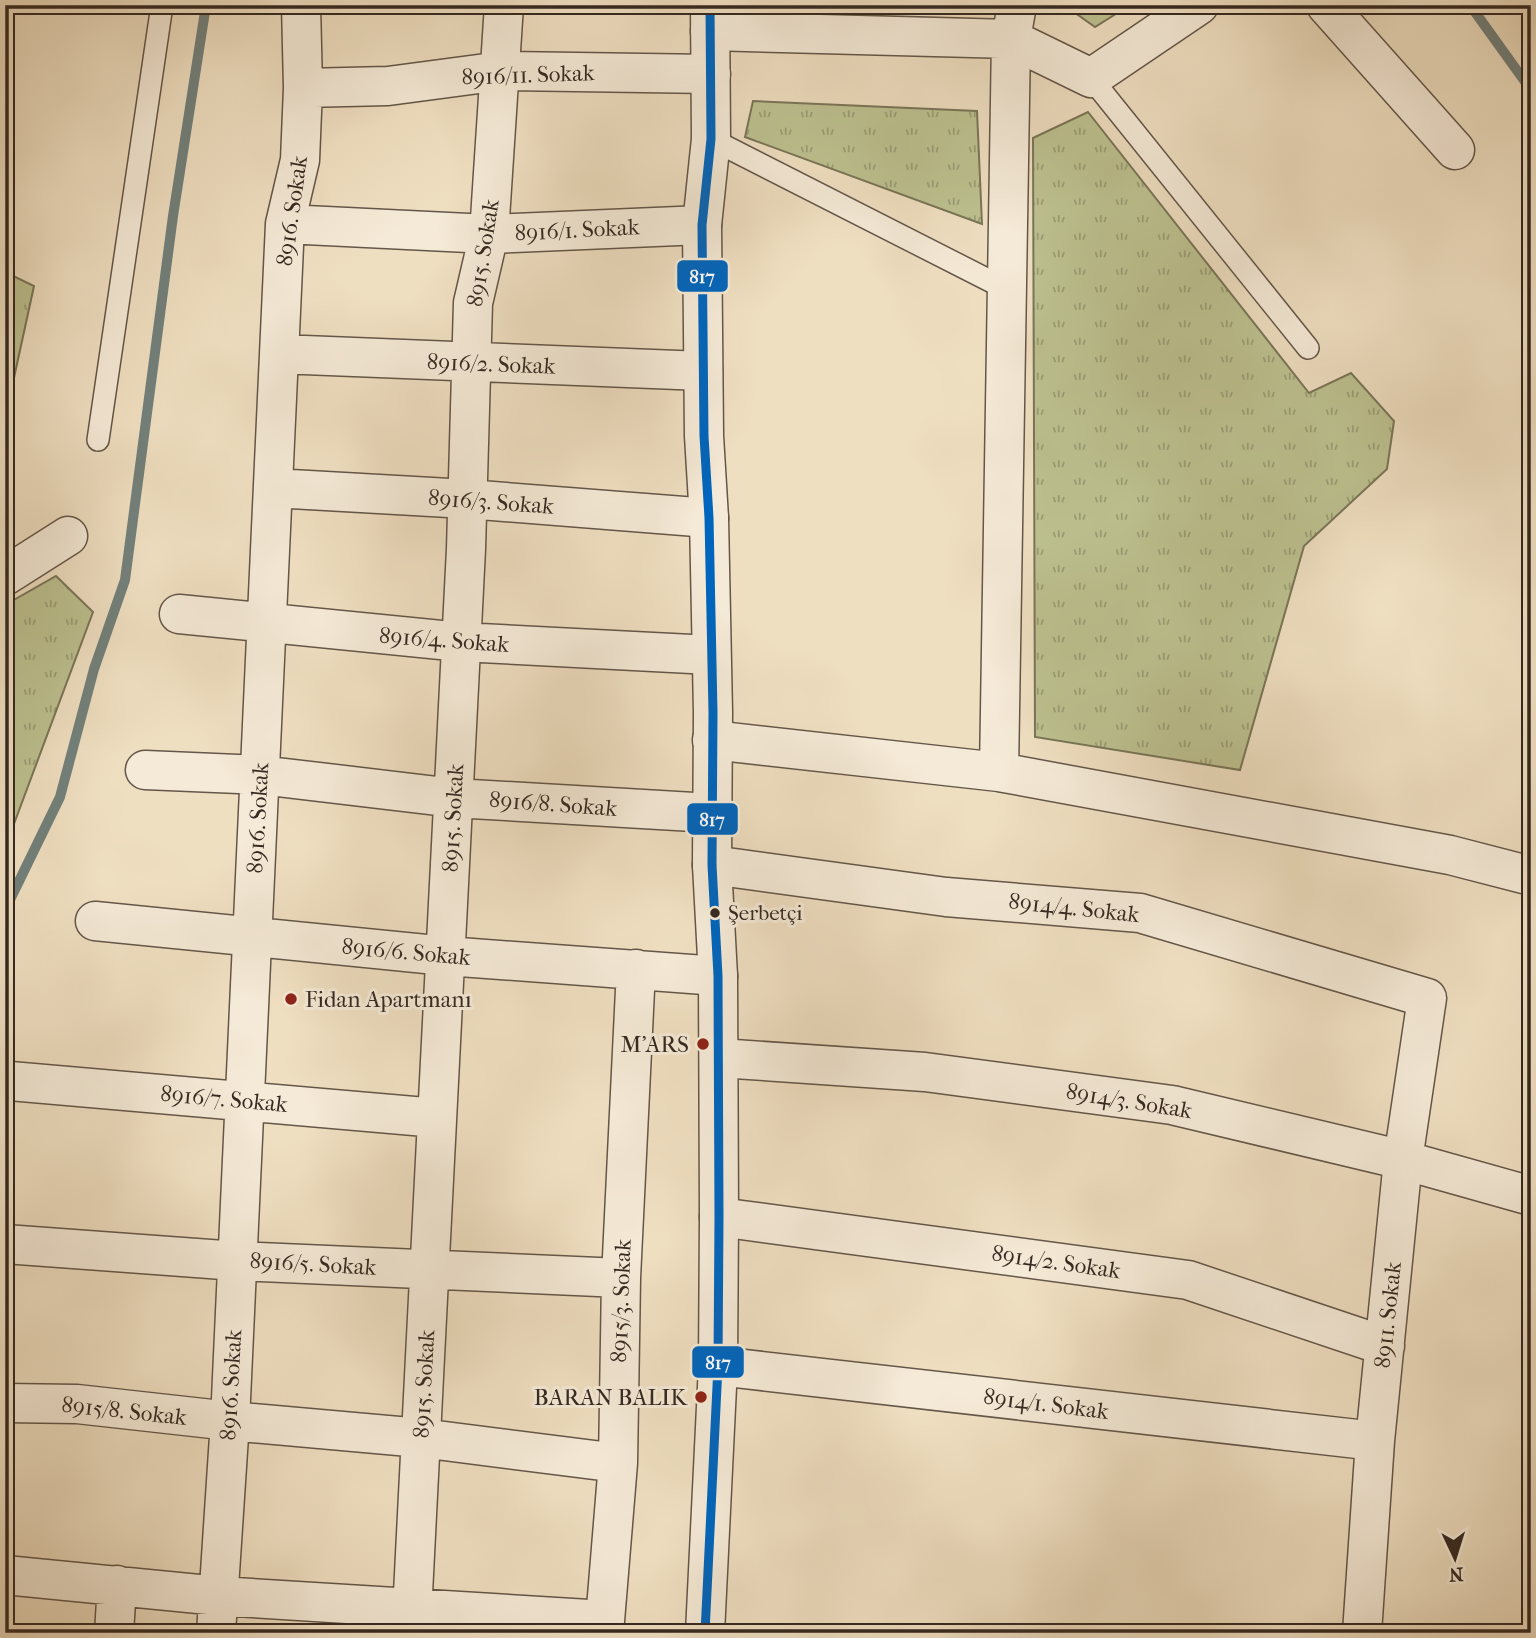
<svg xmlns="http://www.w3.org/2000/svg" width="1536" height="1638" viewBox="0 0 1536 1638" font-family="'IM FELL French Canon',serif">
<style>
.grass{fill:url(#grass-tufts);stroke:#797558;stroke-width:2}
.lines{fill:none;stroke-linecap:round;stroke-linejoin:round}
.stream{stroke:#72817c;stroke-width:10}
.service-casing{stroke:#645649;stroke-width:24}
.minor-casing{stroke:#645649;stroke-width:41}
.tertiary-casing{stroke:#645649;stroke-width:41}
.service{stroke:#f5ead7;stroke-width:21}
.minor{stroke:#f5ead7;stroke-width:38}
.tertiary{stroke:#f5ead7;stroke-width:38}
.bus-1-casing{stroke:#f5ead7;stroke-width:14}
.bus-1{stroke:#0065bd;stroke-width:9}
.bus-dot{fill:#352921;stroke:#f5ead7;stroke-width:2.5}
.poi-dot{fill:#8f2418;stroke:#f5ead7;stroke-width:2.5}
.labels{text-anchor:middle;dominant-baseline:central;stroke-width:6;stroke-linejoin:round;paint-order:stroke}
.bus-label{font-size:21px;fill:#352921;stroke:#f5ead7;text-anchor:start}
.street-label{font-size:23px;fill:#352921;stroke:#f5ead7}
.poi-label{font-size:23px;fill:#352921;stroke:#f5ead7;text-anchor:end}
.line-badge{stroke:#f5ead7;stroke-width:2.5}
.badge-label{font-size:19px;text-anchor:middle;font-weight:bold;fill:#fff}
</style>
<defs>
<pattern id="grass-tufts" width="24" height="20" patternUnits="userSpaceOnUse" patternTransform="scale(1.75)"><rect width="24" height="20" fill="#bdc190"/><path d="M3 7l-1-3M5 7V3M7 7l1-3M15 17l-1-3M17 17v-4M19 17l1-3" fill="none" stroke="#9a9d75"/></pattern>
</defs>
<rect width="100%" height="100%" fill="#efdfc1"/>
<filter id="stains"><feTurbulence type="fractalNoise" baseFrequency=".00286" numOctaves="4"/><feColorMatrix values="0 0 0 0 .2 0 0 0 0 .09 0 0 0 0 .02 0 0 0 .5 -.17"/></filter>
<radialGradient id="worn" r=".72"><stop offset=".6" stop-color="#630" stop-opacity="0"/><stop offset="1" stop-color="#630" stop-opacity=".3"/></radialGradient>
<!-- grass -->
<path class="grass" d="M1064,5h66l-35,22z
M753,101l224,10 5,113 -237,-87z
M1088,112l221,281 42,-20 43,48 -7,48 -83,77 -64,224 -205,-33 -2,-599z
M5,272l29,14 -29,133z
M56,576l37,36 -88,236v-243z"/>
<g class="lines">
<!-- stream -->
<path class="stream" d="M1470,5l61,85
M5,910l55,-113 34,-128 31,-89 48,-364 33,-211"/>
<!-- service casing -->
<g class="service-casing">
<path id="service" d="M1091,78l217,270
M711,139l295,150
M98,440l64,-435"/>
</g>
<!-- minor casing -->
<g class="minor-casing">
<path id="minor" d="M1326,5l129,145
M710,31l301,8 80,39 108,-73
M303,88l85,-2 113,-15 210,3
M285,224l204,10 213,-9
M279,354l424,17
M273,488l194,11 242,19
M5,576l63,-40
M179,614l282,28 250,13
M712,740l287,32 451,83 81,21
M145,770l115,5 194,23 257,15
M999,772l12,-733 6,-34
M712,865l234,32 194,16 287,85 -24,162 -28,281 -13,192
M95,921l351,35 272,20
M719,1058l206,14 247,33 231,55 128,36
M10,1081l427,37
M719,1217l469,63 197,66
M5,1244l232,17 384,17
M718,1366l657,75
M5,1403l72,1 153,17 191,17 197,25
M5,1575l214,21 386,24
M114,1633l3,-48
M216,1633l14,-212 55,-1197 15,-64 3,-72 -2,-83
M411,1633l55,-1084 7,-246 16,-69 15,-229
M604,1633l14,-170 3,-185 15,-309"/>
</g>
<!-- tertiary casing -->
<g class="tertiary-casing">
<path id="tertiary" d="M705,1633l13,-267 1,-149 -1,-241 -6,-111 1,-152 -4,-195 -5,-82 -2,-211 9,-86 -1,-134"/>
</g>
<!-- service -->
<use href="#service" class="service"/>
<!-- minor -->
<use href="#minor" class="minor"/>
<!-- tertiary -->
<use href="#tertiary" class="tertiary"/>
<!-- bus-1 casing -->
<g class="bus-1-casing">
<path id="bus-1" d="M705,1633l13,-267 1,-149 -1,-241 -6,-111 1,-152 -4,-195 -5,-82 -2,-211 9,-86 -1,-134"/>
</g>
<!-- bus-1 -->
<use href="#bus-1" class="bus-1"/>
</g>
<!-- markers -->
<circle class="bus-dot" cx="715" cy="913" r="6"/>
<g class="poi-dot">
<circle cx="291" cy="999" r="7"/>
<circle cx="703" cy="1044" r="7"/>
<circle cx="701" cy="1397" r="7"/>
</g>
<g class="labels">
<!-- bus labels -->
<g class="bus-label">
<text x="728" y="913">Şerbetçi</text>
</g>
<!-- street labels -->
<g class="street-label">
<text transform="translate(528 75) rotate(-2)">8916/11. Sokak</text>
<text transform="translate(292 211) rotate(-82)">8916. Sokak</text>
<text transform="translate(577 230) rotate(-3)">8916/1. Sokak</text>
<text transform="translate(483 253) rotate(-81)">8915. Sokak</text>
<text transform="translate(491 364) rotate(2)">8916/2. Sokak</text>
<text transform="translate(491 502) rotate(4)">8916/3. Sokak</text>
<text transform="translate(444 640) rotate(4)">8916/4. Sokak</text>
<text transform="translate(553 804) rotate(4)">8916/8. Sokak</text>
<text transform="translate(258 818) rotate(-87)">8916. Sokak</text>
<text transform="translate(453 818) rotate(-87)">8915. Sokak</text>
<text transform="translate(1074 908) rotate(6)">8914/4. Sokak</text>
<text transform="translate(406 952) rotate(5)">8916/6. Sokak</text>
<text transform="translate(224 1099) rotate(5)">8916/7. Sokak</text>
<text transform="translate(1129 1101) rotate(9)">8914/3. Sokak</text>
<text transform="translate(1056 1262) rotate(8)">8914/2. Sokak</text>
<text transform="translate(313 1264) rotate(3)">8916/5. Sokak</text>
<text transform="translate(621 1301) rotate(-88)">8915/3. Sokak</text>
<text transform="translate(1388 1315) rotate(-84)">8911. Sokak</text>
<text transform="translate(424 1384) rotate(-87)">8915. Sokak</text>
<text transform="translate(231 1385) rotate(-87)">8916. Sokak</text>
<text transform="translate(1046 1404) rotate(7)">8914/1. Sokak</text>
<text transform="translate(124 1411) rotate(6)">8915/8. Sokak</text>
</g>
<!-- poi labels -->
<g class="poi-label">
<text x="305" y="999" text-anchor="start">Fidan Apartmanı</text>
<text x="689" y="1044">M'ARS</text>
<text x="687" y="1397">BARAN BALIK</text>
</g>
</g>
<g class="line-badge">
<rect x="676" y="259" width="53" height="34" rx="7" fill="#0065bd"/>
<rect x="686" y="802" width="53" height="34" rx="7" fill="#0065bd"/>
<rect x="691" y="1345" width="54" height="34" rx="7" fill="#0065bd"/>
</g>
<g class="badge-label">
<text x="702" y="283">817</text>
<text x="712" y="826">817</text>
<text x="718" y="1369">817</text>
</g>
<!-- margin -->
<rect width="1536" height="1638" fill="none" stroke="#efdfc1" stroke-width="28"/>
<rect x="7" y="7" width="1522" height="1624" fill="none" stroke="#352921" stroke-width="3.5"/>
<rect x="14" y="14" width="1508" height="1610" fill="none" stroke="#352921" stroke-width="2"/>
<!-- north arrow -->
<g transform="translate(1455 1558) rotate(176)" stroke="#f5ead7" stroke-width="5" paint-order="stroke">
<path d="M0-5L12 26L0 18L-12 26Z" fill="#352921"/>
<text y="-10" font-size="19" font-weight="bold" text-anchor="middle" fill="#352921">N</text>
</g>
<rect width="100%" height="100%" filter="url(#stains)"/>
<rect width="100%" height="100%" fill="url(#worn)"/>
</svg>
